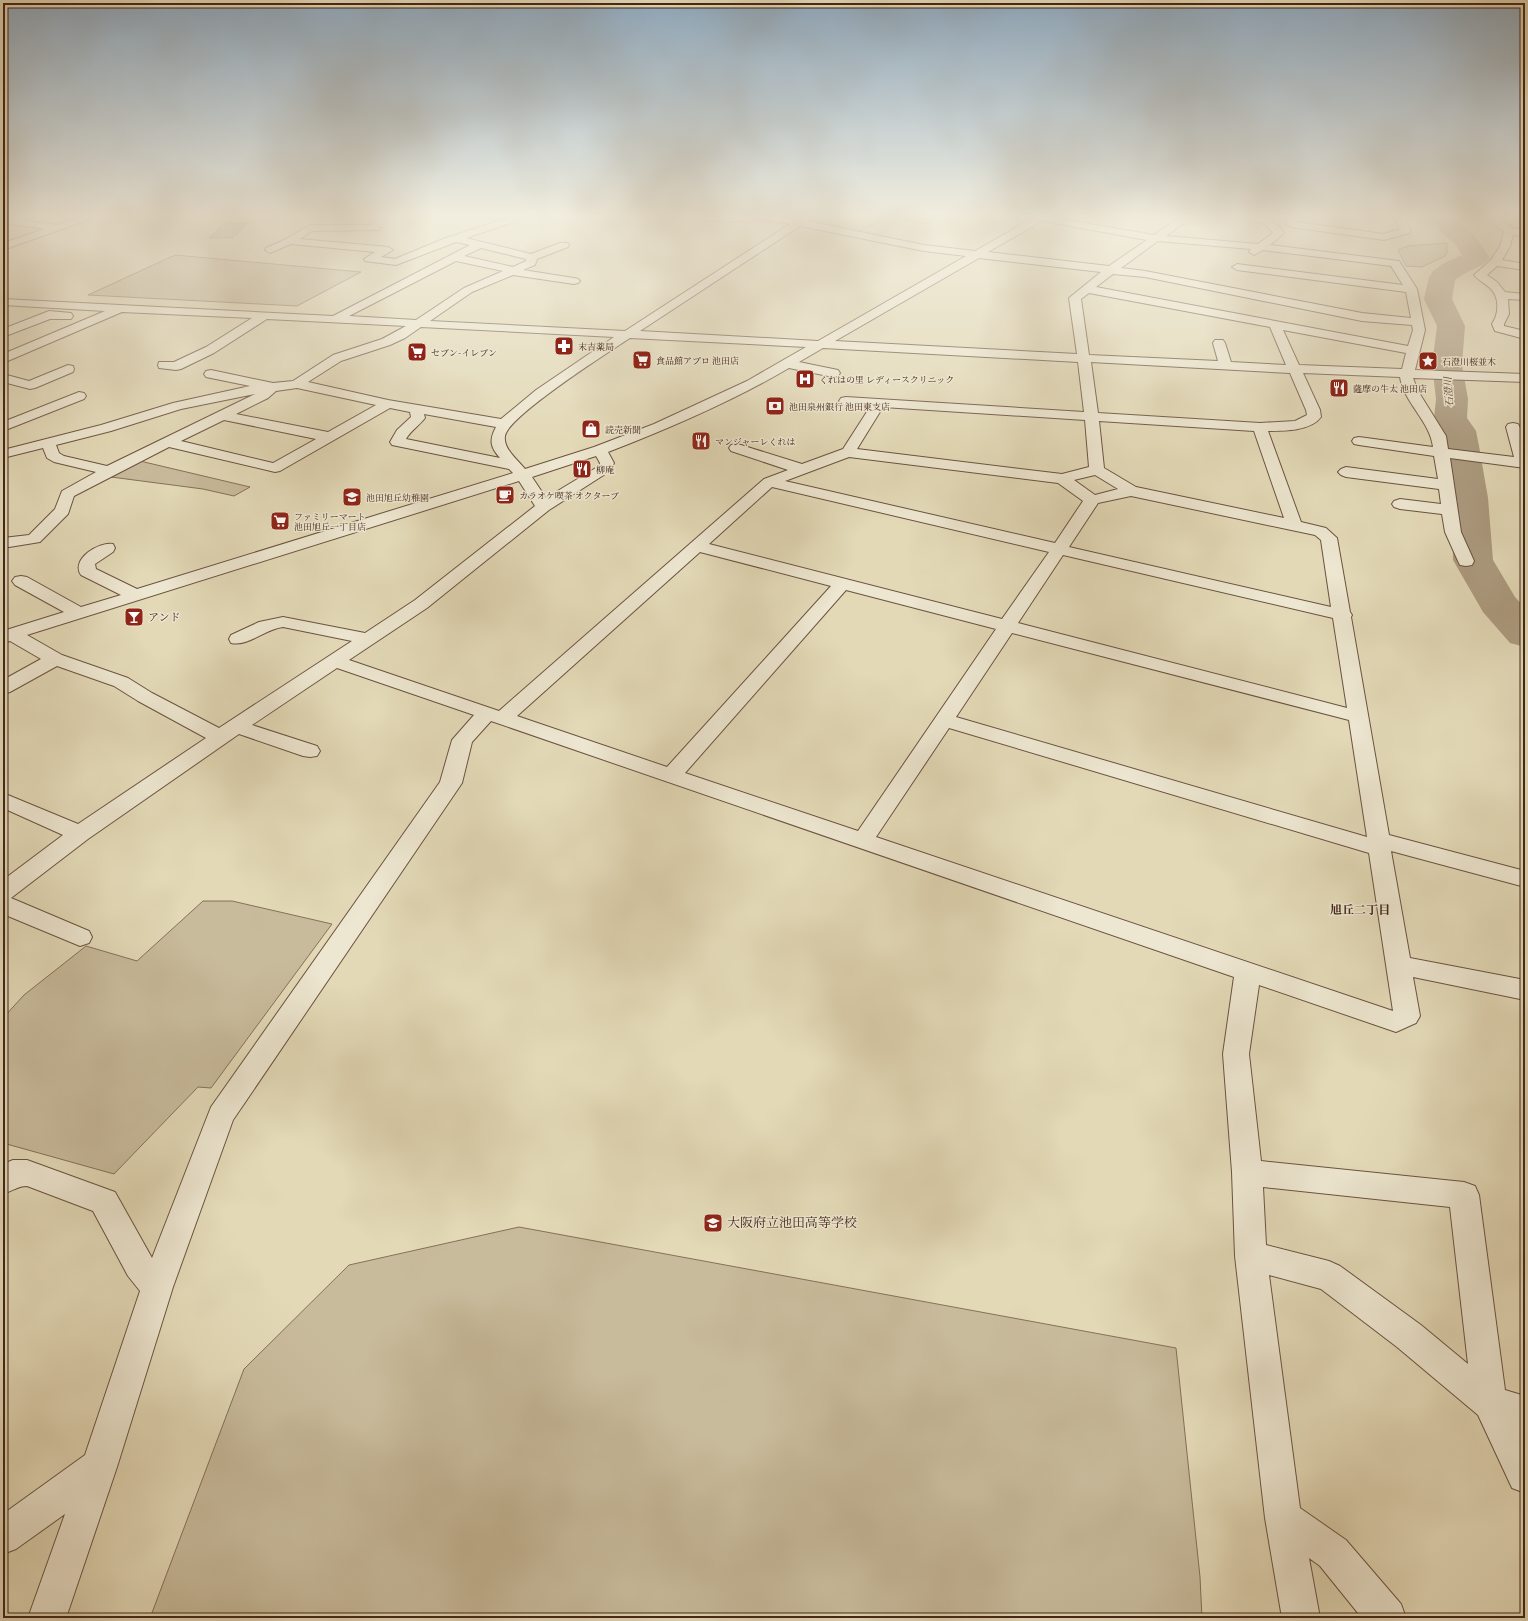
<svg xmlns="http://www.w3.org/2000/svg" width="1528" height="1621" viewBox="0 0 1528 1621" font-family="'IM FELL Great Primer','Noto Serif JP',serif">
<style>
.green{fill:#c8bb9c;stroke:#86705a}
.water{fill:#ad9c81;stroke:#836d57}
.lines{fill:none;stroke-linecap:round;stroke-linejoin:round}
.river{fill:#ad9c81;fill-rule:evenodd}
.minor-casing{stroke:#6b5340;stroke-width:2}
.minor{fill:#ede6d0;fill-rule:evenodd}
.labels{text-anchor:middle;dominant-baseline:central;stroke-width:3;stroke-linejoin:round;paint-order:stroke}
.far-poi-label{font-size:9px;fill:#432619;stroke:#ede6d0;text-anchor:start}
.far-water-label{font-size:10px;font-style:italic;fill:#634938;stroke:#ede6d0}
.poi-label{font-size:11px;fill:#432619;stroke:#ede6d0;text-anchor:start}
.neighbourhood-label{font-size:12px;font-weight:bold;fill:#432619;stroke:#ede6d0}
.near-poi-label{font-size:13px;fill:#432619;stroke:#ede6d0;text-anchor:start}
</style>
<rect width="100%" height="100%" fill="#e3d9b7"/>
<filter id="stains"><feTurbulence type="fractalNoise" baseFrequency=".005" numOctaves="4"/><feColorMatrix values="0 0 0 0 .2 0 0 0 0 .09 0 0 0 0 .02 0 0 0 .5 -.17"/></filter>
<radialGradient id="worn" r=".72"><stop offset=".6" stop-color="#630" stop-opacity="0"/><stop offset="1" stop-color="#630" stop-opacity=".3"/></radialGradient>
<!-- green -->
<path class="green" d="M818,214h94l25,4 -12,6 -35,-7 -32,15 -47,-9 -2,-3z
M1447,243v10l-2,3 -23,11 -16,-1 -8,-16 10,-4z
M175,255l186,17 -64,34 -209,-11z
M140,461l110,26 -16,9 -31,-7 -92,-12 13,-8z
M203,901h29l100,23 -121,164 -13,-1 -84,87 -111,-31v-125l21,-23 62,-49 51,15z
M519,1227l657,121 24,229 2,41h-1052l94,-249 105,-104z"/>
<!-- water -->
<path class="water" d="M224,223h24l-15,15h-24z"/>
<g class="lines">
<!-- river -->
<path class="river" d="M1430,214h24l4,8 16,13 16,23c-8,10 -25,13 -35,22l-3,19 13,27 -3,39 6,34 -1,19 9,13 3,15 9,52 5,62 22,37 10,11v39l-15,-4 -27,-31 -30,-52 -1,-62 -7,-52 -3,-15 -8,-13 2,-19 -4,-34 5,-39 -13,-27 5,-22 4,-6 11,-8 18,-8 -6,-10 -16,-14z"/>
<!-- minor casing -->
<g class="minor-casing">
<path id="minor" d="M87,214h14l-2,2 -96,34v-7l42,-14 -42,-6v-6l54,8z
M379,214h10l-10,16 -67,1 -12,8 88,8 5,3 -12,7 14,2 48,-20 76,-25h15l-2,2 -66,22 65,16 29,-11h8l1,2 -1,2 -31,12 -2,6 -12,5 51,8 4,1 2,2 -2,2 -4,1 -61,-9 -41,17 -42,29 195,10 165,-107 -24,-4h-24l-13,2 -69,-5 -5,-3h45l29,2 13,-2h24l31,6 9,-5 5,3 -4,3 117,24 51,6 65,-37h12l-3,3 105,18 30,-21h11l-29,22 92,8 15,-11 -7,-8 -24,-9 -2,-2c19,0 32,3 44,19l-14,12 129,16 18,28 8,41 -10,40 110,4v8l-112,-4 5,13 28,45 2,13 66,8 -8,-30 2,-3 5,-1 5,1c9,13 7,30 7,44l-75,-10 11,74 13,29 -2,4 -6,1 -6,-1 -2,-4 -13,-29 -3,-18 -42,-5 -6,-2 -2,-3 2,-3 6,-2 41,5 -2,-15 -93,-12 -5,-2 -3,-3 3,-3 5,-2 92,12 -4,-23 -75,-11 -5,-1 -2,-3 2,-3 5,-1 74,10c-3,-26 -29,-44 -33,-70l-97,-4 17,37 1,7c-10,14 -37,14 -53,14l33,91 25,6 11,10 13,74 2,3 -1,2 38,218 136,36v16l-134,-36 19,107 115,22v20l-112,-23 7,39 -4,7 -20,9 -137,-47 -10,69 12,107 203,21 11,4 4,9 26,195 20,6v34l-4,-1 4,8v56l-13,-5 -34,-73 -81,-68 -76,-58 -52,-14 31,233 46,32 55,64 5,14h-44l-42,-52 -11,-8 11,60h-38l-17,-100 -30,-262 -3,-84 -9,-118 11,-77 -743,-256 -19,21 -10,41 -229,337 -60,167 -56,180 -51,151h-38l37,-104 -49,35 -13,5v-40l82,-59 55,-164 -12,-15 -35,-65 -66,-25c-9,0 -15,5 -24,8v-30l10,-4h14l88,32 37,66 59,-151 229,-325 12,-42 22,-25 -137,-47 -85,57 65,21 3,5 -3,5 -7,1 -7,-1 -64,-22 -151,105 -77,59 78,33 3,6 -3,6 -9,3 -77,-32v-34l60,-45 -60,-27v-15l75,31 128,-86 -68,-37 -24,-15 -57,-20 -47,26 -7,2v-14l38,-21 -31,-18 -7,2v-12l61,-19 -49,-27 -3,-4 3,-4 6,-1 6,1 54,30 40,-12 -40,-20c-11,-16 19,-34 32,-31l2,4 -2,4 -18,12 1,5 41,20 376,-116 -4,-4 -117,-24 -2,-3 7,-12 14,-13 -1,-5 -20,-4 -110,63 -5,1 -106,-25 -95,49 -6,18 -28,28 -37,6v-10l26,-3 26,-26 7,-18 34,-19 -42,-10 -7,-4 -4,-10 -40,10v-8l98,-25 72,-22 77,-17 -44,-9 -2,-3 2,-3 5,-1 62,13 20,-2 40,-26 49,-16 24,-13 -139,-7 -53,34 -33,16 -5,1 -17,-2 -1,-3 1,-3h15l32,-15 46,-29 -130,-6 -119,51v-9l102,-43 -102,-6v-6l330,17 137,-71 -14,-3 -60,23 -31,-4 -1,-2 11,-7 -84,-8 -21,9 -5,-3 1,-2 20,-9 24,-14h62zM1042,221l105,19 -38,26 -121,-14zM800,226l124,25 42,5 -148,85 -178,-10zM1158,241l93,8 -2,3 5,3 9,-5 128,16 12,19 -166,-21 -5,3 5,3 169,22 5,26 -49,-5 -217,-42 -24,-3zM481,248l45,11v2l-13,6 -49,-11zM979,258l122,14 -32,26 8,56 -242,-13zM456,261l47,10 -39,17 -48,32 -67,-4zM1113,274l32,3 217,44 50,4 1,5 -5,16 -312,-59zM1089,293l181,34 16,38 -55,-3 -6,-19 -2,-3h-8l-2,3 5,18 -129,-6 -8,-56zM421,327l193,10 -78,53 -35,29 -113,-19 -80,-18 33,-21 49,-16 15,-7zM1283,330l123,23 -4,16 -103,-4zM630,338l176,9 -59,34 -93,43 -60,23 -69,22c-7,-9 -22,-20 -20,-33 3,-20 104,-84 125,-98zM823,348l255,14 6,50 -238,-15 -5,1 -2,3 2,3 29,3 -27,42 -41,15 -61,-19 -5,-1 -5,1 -2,3 2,3 57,19 -24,9 -265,232 -150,-51 78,-52 122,-98 61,-39 4,-8 -6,-11c62,-24 123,-50 181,-84l44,9 5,-1 2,-3 -2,-3 -39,-8zM1091,362l199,11 16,37 1,5 -12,6 -35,2 -162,-10zM297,388l79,17 -48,27 -92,-18 32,-16 8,-7zM255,394l-148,72 -43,-10 -5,-3 -3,-8 55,-14 70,-22zM883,407l202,13 4,47 -27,7 -205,-25zM424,414l72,13c-7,13 -6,20 4,31l-94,-19c4,-8 13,-13 19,-21zM224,420l92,19 -43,24 -92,-22zM1099,421l155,10 30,87 -148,-31 -32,-19zM596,456l4,7 -1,3 -53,32 -14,-21zM849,457l209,26 25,18 -28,42 -270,-62zM1095,475l23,14 -23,6 -21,-15zM519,481l16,25 -120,94 -50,33 -82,-16 -24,5 -28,13 -2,4 2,4c17,4 34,-14 52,-16l69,14 -133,87 -67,-35 -24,-15 -66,-23 -35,-20zM772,487l277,65 -47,67 -293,-75zM1131,496l184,39 6,5 10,67 -262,-60 29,-44zM700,552l131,34 -164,181 -150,-51zM1063,555l270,63 14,90 -329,-85zM846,590l150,39 -138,202 -173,-58zM1012,633l337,87 18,117 -411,-120zM949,728l420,125 24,158 -517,-174zM1263,1187l187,20 18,157 -47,-39 -81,-59 -11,-5 -63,-16z
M1291,214h10l1,2 -6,6 88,12 16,-5 -8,-15h10l9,17 -1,2 -26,7 -93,-13 -5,-3v-3l6,-6z
M1482,214h11l19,14 13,2v6l-12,-1 -3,11 -8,14 23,4v6l-28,-4 -10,9 10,7 8,10 20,2v6l-17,-1 1,15 -5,10v2l21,5v8l-30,-8 -3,-7c7,-10 8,-27 -2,-36 -5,-5 -12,-8 -16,-13l17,-15 9,-14 4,-14z
M49,311l22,2 2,3 -2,3h-21l-47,18v-8z
M68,365l5,1 1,3 -1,3 -38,16 -5,1 -27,-7v-8l26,7z
M79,392l5,1 2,3 -2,3 -81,32v-9z"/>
</g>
<!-- minor -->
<use href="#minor" class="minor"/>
</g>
<!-- sky -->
<linearGradient id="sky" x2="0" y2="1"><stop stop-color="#90aabf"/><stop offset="0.49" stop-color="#f2eedf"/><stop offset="1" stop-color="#f2eedf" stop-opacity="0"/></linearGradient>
<rect width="1528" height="441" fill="url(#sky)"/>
<!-- icons -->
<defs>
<g id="pharmacy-square" transform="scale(1)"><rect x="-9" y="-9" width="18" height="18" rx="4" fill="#8f2418" stroke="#ede6d0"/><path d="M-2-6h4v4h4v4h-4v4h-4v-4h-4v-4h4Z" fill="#fff"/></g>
<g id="supermarket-square" transform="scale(1)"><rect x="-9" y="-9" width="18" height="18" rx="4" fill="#8f2418" stroke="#ede6d0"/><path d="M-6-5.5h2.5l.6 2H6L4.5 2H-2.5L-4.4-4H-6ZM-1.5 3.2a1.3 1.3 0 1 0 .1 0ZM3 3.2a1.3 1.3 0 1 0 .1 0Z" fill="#fff"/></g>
<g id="sight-square" transform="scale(1)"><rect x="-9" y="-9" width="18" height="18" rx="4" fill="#8f2418" stroke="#ede6d0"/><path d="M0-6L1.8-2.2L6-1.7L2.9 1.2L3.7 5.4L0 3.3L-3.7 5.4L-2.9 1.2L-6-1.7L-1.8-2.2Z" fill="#fff"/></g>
<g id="hospital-square" transform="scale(1)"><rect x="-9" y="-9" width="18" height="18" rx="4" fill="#8f2418" stroke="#ede6d0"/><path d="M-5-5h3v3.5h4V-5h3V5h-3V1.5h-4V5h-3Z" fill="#fff"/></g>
<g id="restaurant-square" transform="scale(1)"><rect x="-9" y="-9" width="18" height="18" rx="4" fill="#8f2418" stroke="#ede6d0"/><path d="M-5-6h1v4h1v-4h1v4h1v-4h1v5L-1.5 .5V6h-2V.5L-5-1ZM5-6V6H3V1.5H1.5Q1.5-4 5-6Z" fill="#fff"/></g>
<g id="bank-square" transform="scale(1)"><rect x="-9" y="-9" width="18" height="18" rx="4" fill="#8f2418" stroke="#ede6d0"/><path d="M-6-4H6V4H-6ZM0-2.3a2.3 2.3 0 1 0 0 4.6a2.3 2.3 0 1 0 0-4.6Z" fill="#fff"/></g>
<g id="shop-square" transform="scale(1)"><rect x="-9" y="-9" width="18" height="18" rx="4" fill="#8f2418" stroke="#ede6d0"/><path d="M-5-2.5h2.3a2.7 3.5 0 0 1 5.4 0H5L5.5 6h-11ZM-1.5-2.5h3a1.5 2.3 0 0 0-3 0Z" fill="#fff"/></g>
<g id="cafe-square" transform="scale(1)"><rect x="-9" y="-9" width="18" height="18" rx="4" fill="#8f2418" stroke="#ede6d0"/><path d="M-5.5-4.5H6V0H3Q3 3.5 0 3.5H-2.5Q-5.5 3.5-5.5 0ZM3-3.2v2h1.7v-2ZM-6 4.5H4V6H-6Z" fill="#fff"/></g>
<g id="school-square" transform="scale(1)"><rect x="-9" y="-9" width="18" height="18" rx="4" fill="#8f2418" stroke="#ede6d0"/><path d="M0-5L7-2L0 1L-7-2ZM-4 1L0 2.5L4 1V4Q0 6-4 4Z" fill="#fff"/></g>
<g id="bar-square" transform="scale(1)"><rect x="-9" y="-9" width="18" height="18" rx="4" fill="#8f2418" stroke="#ede6d0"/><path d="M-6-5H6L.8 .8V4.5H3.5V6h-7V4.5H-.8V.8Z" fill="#fff"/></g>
</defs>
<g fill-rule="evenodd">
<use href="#pharmacy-square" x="564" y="346"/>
<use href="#supermarket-square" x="417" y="352"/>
<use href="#supermarket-square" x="642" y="360"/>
<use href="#sight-square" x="1428" y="361"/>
<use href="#hospital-square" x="805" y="379"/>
<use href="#restaurant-square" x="1339" y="388"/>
<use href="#bank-square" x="775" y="406"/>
<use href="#shop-square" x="591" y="429"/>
<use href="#restaurant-square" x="701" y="441"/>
<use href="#restaurant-square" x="582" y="469"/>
<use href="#cafe-square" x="505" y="495"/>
<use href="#school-square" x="352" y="497"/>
<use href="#supermarket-square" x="280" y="521"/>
<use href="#bar-square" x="134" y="617"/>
<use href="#school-square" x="713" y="1223"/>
</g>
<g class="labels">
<!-- far-poi labels -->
<g class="far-poi-label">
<text x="578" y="346">末吉薬局</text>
<text x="431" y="352">セブン-イレブン</text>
<text x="656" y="360">食品館アプロ 池田店</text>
<text x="1442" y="361">石澄川桜並木</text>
<text x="819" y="379">くれはの里 レディースクリニック</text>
<text x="1353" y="388">薩摩の牛太 池田店</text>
<text x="789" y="406">池田泉州銀行 池田東支店</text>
<text x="605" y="429">読売新聞</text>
<text x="715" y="441">マンジャーレくれは</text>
<text x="596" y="469">柳庵</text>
<text x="519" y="495">カラオケ喫茶 オクターブ</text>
<text x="366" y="497">池田旭丘幼稚園</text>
<text x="294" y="516">ファミリーマート<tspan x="294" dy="10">池田旭丘一丁目店</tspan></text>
</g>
<!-- far-water labels -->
<g class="far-water-label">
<text transform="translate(1449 392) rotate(-94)">石澄川</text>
</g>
<!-- poi labels -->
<g class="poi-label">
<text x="148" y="617">アンド</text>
</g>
<!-- neighbourhood labels -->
<g class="neighbourhood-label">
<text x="1360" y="910">旭丘二丁目</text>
</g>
<!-- near-poi labels -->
<g class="near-poi-label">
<text x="727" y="1223">大阪府立池田高等学校</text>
</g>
</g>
<!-- margin -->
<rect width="1528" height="1621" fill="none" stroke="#e3d9b7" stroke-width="16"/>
<rect x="4" y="4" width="1520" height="1613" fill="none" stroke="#432619" stroke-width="2"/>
<rect x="8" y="8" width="1512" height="1605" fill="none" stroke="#432619"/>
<rect width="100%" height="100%" filter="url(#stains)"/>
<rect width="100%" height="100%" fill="url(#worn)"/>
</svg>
